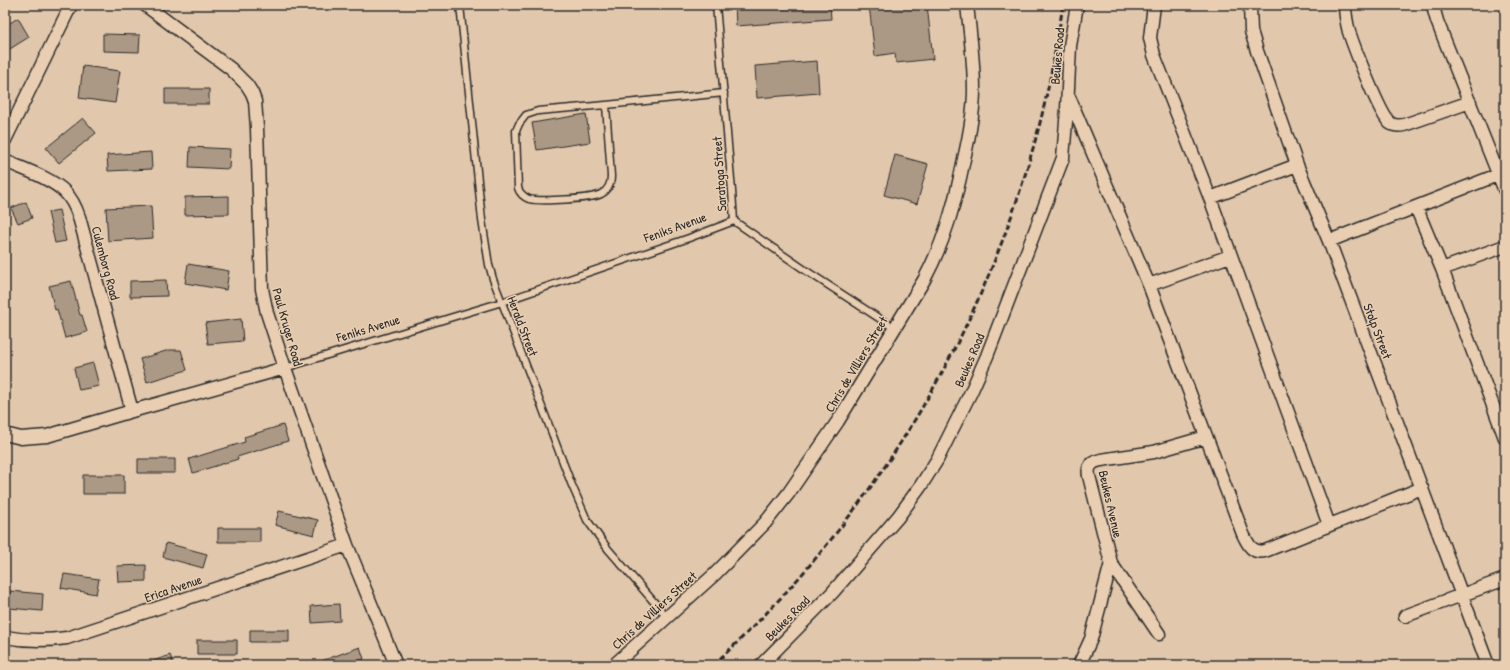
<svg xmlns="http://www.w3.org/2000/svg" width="1510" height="670" viewBox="0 0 1510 670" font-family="'Patrick Hand',sans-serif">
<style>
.building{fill:#ac9985;stroke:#2b2b2b}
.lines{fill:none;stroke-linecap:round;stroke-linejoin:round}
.service-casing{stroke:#2b2b2b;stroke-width:9}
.minor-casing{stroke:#2b2b2b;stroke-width:15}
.service{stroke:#e9ceb1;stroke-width:6}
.minor{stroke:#e9ceb1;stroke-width:12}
.rail{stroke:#2b2b2b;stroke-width:3;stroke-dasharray:6 3;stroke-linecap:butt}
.labels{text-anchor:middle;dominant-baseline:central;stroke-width:3;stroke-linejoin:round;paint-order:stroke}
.street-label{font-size:13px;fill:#2b2b2b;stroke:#e9ceb1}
</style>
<rect width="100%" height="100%" fill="#e1c7ac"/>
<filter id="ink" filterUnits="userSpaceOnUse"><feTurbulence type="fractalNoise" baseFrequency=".025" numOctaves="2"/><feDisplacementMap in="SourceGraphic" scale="8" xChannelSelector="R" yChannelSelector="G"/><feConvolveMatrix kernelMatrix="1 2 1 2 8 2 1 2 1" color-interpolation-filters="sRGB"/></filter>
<g filter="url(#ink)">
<!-- building -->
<path class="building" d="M735,5h95l1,14 -95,7z
M869,5h58l6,54 -37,4 -1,-10 -20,3z
M18,18l11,19 -24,15v-26z
M103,34l37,1 -1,17 -36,-1z
M817,61l2,32 -62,5 -2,-32z
M83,66l37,5 -5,32 -36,-5z
M165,89h44v15h-44z
M586,114l4,28 -53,8 -5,-27z
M83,118l13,15 -37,30 -13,-15z
M190,147l40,2 -1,20 -40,-2z
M151,152l1,17 -44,2 -1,-16z
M895,155l33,9 -11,40 -33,-9z
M229,196v18l-44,1v-18z
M26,202l6,16 -14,5 -7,-15z
M151,206l2,32 -45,3 -2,-33z
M59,210l7,31 -11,2 -7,-31z
M188,264l41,7 -3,19 -41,-7z
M166,280l1,16 -37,1v-16z
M71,281l9,34h2l5,17 -22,6 -8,-29 -2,1 -6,-24z
M241,319l2,22 -35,3 -3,-21z
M169,350h12l6,20 -40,12 -7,-23z
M93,363l6,23 -20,4 -5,-22z
M283,425l5,16 -51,16 1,2 -45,14 -4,-14 56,-17 -1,-5z
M138,459h37v14h-37z
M83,475h41v19h-41z
M279,511l39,9 -4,15 -39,-10z
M218,528h42v14h-42z
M166,543l41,11 -4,14 -40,-11z
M146,565v16l-28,1 -1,-16z
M64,574l35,5 -3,15 -35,-6z
M10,591l33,3 -1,17 -33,-3z
M339,604l1,17 -28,2 -1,-17z
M250,630h39v12h-39z
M197,640h40v14h-40z
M360,647l4,12 -18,6h-33v-1z
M170,655l4,10h-29v-1z"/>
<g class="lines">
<!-- service casing -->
<g class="service-casing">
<path id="service" d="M460,5l22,215 7,45 4,14 78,204 16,37 21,29 59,68
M716,5l16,186 2,30
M606,105l5,71c0,7 -2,14 -10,18 -9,5 -61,8 -72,5 -5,-2 -9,-5 -11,-11l-2,-57 3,-7 7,-9 12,-4 68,-6 118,-12
M734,221l71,49 89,58
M285,368l217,-66 187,-64 45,-17"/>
</g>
<!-- minor casing -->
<g class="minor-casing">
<path id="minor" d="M145,5l86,64 16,16 5,8 3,8 2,27 5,161 5,24 18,55 62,177 49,120
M1154,5l-4,33 4,17 56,143 119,327
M1250,5l1,26 6,20 40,114 32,76 159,424
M1345,5c0,9 2,19 4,27 5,15 31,83 41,91 4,3 9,3 14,2l66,-23
M1434,5v5l3,11 68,170
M1069,97l80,188 94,249c5,10 9,20 22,17l157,-63
M5,140l66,-135
M5,161c18,8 46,17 60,31 7,7 11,16 14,25l53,194
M1210,198l87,-33
M1416,207l26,62 63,169
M1329,241l176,-69
M1442,269l63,-23
M1149,285l81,-29
M5,434l16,4 26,-2 85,-25 153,-43
M1111,563l48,71
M1405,616l100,-37
M5,637c21,4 41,4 62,1l280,-93
M614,665l101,-91 50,-51 23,-29 50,-73 86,-141c21,-39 31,-77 40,-121 5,-22 10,-46 10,-69 0,-28 -4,-57 -7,-85
M761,665l71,-72 66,-76 22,-30 17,-27 34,-68 16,-36 76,-198 4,-49 3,-63 7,-41
M1079,665l12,-26 20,-76 -22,-87c-2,-10 3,-14 12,-16l53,-8 52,-15"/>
</g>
<!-- service -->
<use href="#service" class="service"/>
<!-- minor -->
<use href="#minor" class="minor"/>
<!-- rail -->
<path class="rail" d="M713,665c150,-136 262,-315 318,-510 15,-49 24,-100 32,-150"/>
</g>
</g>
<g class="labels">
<!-- street labels -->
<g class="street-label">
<text transform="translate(1057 56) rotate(-85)">Beukes Road</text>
<text transform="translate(719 174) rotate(-94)">Saratoga Street</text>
<text transform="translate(675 227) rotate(-20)">Feniks Avenue</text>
<text transform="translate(106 263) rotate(75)">Culemborg Road</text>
<text transform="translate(523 326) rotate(69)">Herald Street</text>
<text transform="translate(288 327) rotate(74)">Paul Kruger Road</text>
<text transform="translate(368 328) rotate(-17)">Feniks Avenue</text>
<text transform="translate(1378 331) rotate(69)">Stolp Street</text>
<text transform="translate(969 360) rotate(-67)">Beukes Road</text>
<text transform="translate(856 364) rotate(-59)">Chris de Villiers Street</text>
<text transform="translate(1111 504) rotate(77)">Beukes Avenue</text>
<text transform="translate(173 588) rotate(-19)">Erica Avenue</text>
<text transform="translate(654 610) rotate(-42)">Chris de Villiers Street</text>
<text transform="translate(787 618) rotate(-45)">Beukes Road</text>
</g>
</g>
<!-- margin -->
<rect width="1510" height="670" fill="none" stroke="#e9ceb1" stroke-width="20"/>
<rect x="10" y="10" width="1490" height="650" fill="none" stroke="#2b2b2b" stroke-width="1.5" filter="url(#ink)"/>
</svg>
